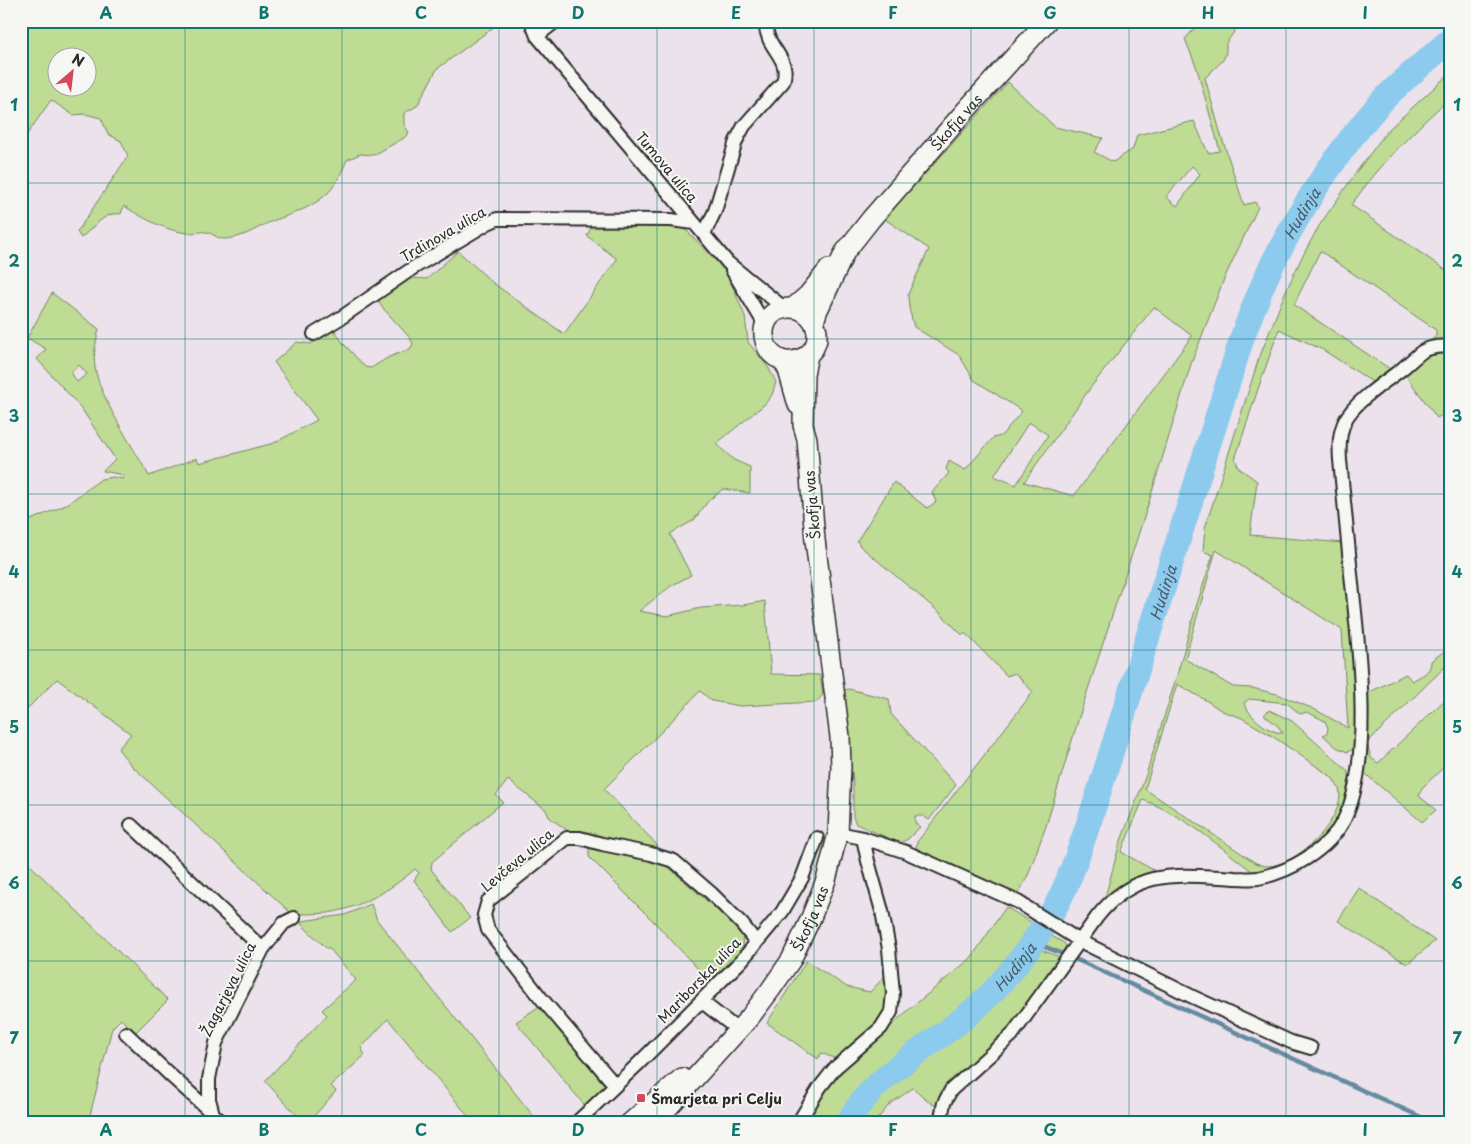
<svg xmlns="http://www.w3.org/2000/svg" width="1471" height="1144" viewBox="0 0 1471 1144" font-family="'Playpen Sans',sans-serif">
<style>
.green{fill:#bedc94;stroke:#748460;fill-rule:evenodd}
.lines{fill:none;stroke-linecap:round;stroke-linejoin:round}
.stream{stroke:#658b9f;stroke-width:4.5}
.river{stroke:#8ccbed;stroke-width:25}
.street-casing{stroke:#2b2b2b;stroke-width:16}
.secondary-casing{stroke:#2b2b2b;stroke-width:22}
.street{stroke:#f6f6f2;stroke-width:12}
.secondary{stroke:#f6f6f2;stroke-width:19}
.grid{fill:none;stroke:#0f766e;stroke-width:1;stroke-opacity:0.55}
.poi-dot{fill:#d1495b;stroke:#f6f6f2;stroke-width:2}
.labels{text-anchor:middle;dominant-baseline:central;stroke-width:4;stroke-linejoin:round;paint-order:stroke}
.street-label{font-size:14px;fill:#2b2b2b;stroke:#f6f6f2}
.poi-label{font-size:14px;font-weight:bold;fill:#2b2b2b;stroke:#f6f6f2;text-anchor:start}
.water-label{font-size:15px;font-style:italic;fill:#485b65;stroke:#f6f6f2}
.neatline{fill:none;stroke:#0f766e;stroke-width:2}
.grid-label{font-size:16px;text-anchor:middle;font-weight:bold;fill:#0f766e}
</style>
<rect width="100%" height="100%" fill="#ece2ec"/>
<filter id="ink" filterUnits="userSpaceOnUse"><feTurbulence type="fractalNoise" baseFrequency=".02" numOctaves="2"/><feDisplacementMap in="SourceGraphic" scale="10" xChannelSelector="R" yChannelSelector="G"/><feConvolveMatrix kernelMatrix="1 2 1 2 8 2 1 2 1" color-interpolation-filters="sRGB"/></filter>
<g filter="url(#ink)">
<!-- green -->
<path class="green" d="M21,21h481l-65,48 -20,37 -13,7v11l5,9 -5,5 -30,17 -14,-1 -13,6c-6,13 -12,29 -25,38 -15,12 -34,17 -52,24 -15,7 -29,17 -46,17 -6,0 -12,-6 -18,-7 -5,-1 -10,1 -15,1 -22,0 -50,-16 -67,-27l-3,8c-16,-3 -28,14 -40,24l-4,-6 51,-76 -7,-15 -13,-7 -7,-16 -16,-4 -12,1 -22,-15 -30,43zM58,58h30v30h-30z
M1201,21h41l-16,22v10l-3,7 -18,18 16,57 23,70 11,-3 3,5 -34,72 -33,85 -43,141 -67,206 -35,115 -18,49 -7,14 -8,8 -93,-43 -4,-5 1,-7 116,-150 -18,-19 -8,3 -41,-42h-5l-22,-22 -79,-66 -3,-5 37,-59 33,26 9,-6 -4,-10 17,-19 -3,-4 3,-8 16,9 28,-32 8,-2 21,-25 -48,-31 -15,-25 -45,-28 -5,-19 -1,-14 21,-45 -43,-29 1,-4 121,-134 47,45 48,11 -9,14 19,10 20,-13 4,-14 57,-14 14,32 12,-2 -23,-82 -12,-30zM1192,166l8,8 -23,32 -11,-9zM1154,307l38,29 -118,160 -50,-14 67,-95zM1029,422l19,13 -32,50 -22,-9z
M1450,73v25c-36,32 -71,68 -99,107l99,68v71l-27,4 13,-12v-6l-116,-79 -26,54 99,66 -16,14 -54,-35 -44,-21 -21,60 -23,70 4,9 18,13 -7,54 94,8 10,90 2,115 -9,4 -11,-5 -13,-12 4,-2 1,-5 -3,-7 -18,-9 -7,2 -13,-11 -38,-4 -5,4c6,14 23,29 39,30l-6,-8 -13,-10 5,-5 23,11 55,49 4,12 -6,24 -9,18 -11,15 -22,19 -46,17c-36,-27 -71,-59 -114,-75l-22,52 34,19 -2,4 -49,26 15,-55 27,-71 31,-100 19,-68 17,-52 -10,-4 2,-23 53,-167 27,-68 16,-34 18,-33 38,-55 31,-41zM1216,550l126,80 6,98 -34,-19 -37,-15 -25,-6 -19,-1 -48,-28zM1177,684l30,17 15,10 20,7 30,18 60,41c3,6 8,11 8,18 -1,29 -44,71 -73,71 -3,0 -8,-2 -11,-3l-111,-74z
M592,225h78l12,3 6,4 38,39 19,45 3,26 20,25 8,15 -4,13 -7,9 -49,40 18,16 16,7v26l-27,-4 -14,11 -15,20 -24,14 21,41 -20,11 -32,25 28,5 34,-8 42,-3 22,-4 6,73 49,1 3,19 -6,8 -77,4 -28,-5 -12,-10 -37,39 -59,59 53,56 -2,6 -87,-20 -19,-14 -3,-7 -38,-30 -12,15 7,7 -71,60 -1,7 3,4 36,45 -18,14 -38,-52 5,-7 -4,-4c-24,21 -55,39 -87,44 -12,1 -24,1 -36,1l-161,-149 -13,-16 13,-15 -74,-55 -36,36v-191l45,-19 35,-26 12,-2 10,2v-4l-20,-4 12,-12 -34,-51 -44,-49 9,-10 -19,-11 25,-45 47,36c-3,12 -6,26 -4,38 5,32 38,79 54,109l48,-18 2,5 75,-20 43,-23 -43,-58 23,-20 14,2 22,-16 10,15 22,24 6,1 18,-11 21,-8 3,-5 -3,-6 -29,-32 -5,-9c19,-14 27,-21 51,-18l31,-28 35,32 71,51 53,-75 -30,-23zM79,365l8,9 -10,8 -6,-10z
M1450,350v60l-13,8 -33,-45 26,-21z
M1450,647v15l-83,81 4,15 7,5 72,-68v66l-28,27 -3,8 17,14 -14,12 -60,-51 2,-76 42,-21 6,7c10,-6 19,-8 19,-20z
M849,689l40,10 2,15 65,71 -27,35 -6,-4h-8v7l5,4 -12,12 -8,4 -44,-19 -3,-7v-34l-10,-93z
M589,846l76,18 59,52 18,20 1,9 -6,11 -26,27 -53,-57 -69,-69z
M21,856l147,144 -33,33 -14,-14 -9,9 -24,95h-67z
M1359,888l76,53 -28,23 -69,-43z
M371,904l6,16 162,203h-65l-86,-104 -27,29 4,7 -34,31 5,5 -28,32h-4l-39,-42 62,-66 -5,-5 34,-30 -27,-32h-3l-25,-24v-3l44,-6z
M1006,907l28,17 -39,53 -30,32 -40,29 -41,26 -14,12 -20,23 -15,24h-29l5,-13 33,-41 62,-57 65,-54z
M1050,935l14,8 2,3 -4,6 -19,-8z
M1039,949l21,8 -46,66 -75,84 -7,-3 -19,-16 -23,16 -16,19h-17l14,-19 20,-21 85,-61 31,-31z
M806,961l41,26 23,5 15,-16c2,6 4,13 4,19 1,31 -34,46 -53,64l-15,-6 -3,6 -51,-36z
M538,1007l9,6 58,73 -20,20 -69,-84z"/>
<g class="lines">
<!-- stream -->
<path class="stream" d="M1032,942l41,16 361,165"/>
<!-- river -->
<path class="river" id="s1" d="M848,1123c24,-47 81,-76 121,-109 34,-29 66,-71 88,-110 16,-30 28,-71 39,-103l146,-463c10,-27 20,-55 34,-81 29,-56 64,-109 106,-156 21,-22 46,-41 68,-61"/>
<!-- street casing -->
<g class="street-casing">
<path id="street" d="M531,21l6,15 191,227 56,45
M537,36l19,-15
M704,234l11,-23 21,-70 8,-15 39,-44c6,-18 -5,-26 -13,-41 -3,-6 -4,-13 -6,-20
M732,270l33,55
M314,334l28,-17 71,-49 75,-45 9,-4 174,1 23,3
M131,825l132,124
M838,833l25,5 43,14 112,50 62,39 113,56 98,45 20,6
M701,1001l37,29
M126,1033l43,41 54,49
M615,1085l-74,-87 -53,-68 -4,-15 4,-14 79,-63h13l22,6 49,10 23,7 37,32 31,31 14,18
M211,1123l2,-9 -4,-15v-20l7,-36 47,-94 21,-26 10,-5
M576,1123l60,-57 106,-106 40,-48 20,-34 15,-40
M798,1123l22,-36 15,-19 46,-40 10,-16 2,-19 -4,-44 -7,-38 -14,-50 -5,-23
M940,1123l4,-20 7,-13 61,-55 85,-118c39,-50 82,-42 138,-39 7,0 16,1 23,0 32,-6 70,-28 86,-58 29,-58 15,-172 8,-236 -4,-41 -8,-83 -12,-124 -1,-14 -1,-27 5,-39 8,-18 41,-40 57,-52 7,-6 14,-13 21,-18 8,-4 19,-5 27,-4"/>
</g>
<!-- secondary casing -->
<g class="secondary-casing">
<g id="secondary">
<path d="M793,308l15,-13 21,-26"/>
<path d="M808,355c-44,27 -63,-44 -19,-47 11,-1 19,5 25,14"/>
<path d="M783,361l5,9 10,35"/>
<path d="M630,1123l52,-45"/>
<path id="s2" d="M651,1123l15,-13 84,-93 21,-28 20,-29 19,-40 16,-40 12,-47 3,-66 -1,-30 -25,-197 -8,-101 -4,-14 1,-51 4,-19 6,-7 3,-8v-9l-3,-9 3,-10 28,-60 26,-33 96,-110 80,-88"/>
</g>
</g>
<!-- street -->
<use href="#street" class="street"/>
<!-- secondary -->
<use href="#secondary" class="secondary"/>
</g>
</g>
<!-- grid -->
<path class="grid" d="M185,21v1102M342,21v1102M499,21v1102M657,21v1102M814,21v1102M971,21v1102M1129,21v1102M1286,21v1102M21,183h1429M21,339h1429M21,494h1429M21,650h1429M21,805h1429M21,961h1429"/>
<!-- markers -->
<rect class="poi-dot" x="636" y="1093" width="10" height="10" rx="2.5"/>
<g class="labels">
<!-- street labels -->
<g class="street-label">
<text stroke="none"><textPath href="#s2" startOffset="1116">Škofja vas</textPath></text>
<text transform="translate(667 167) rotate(50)">Tumova ulica</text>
<text transform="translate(443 234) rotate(-30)">Trdinova ulica</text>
<text transform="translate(812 505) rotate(-95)">Škofja vas</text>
<text transform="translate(517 860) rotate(-40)">Levčeva ulica</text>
<text stroke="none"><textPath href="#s2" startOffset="261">Škofja vas</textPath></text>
<text transform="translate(699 980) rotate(-46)">Mariborska ulica</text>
<text transform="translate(228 989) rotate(-63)">Žagarjeva ulica</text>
</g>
<!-- poi labels -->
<g class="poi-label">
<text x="651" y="1098">Šmarjeta pri Celju</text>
</g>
<!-- water labels -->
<g class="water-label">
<text stroke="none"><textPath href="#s1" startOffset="1040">Hudinja</textPath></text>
<text stroke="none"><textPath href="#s1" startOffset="635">Hudinja</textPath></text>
<text stroke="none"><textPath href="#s1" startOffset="230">Hudinja</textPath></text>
</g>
</g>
<!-- margin -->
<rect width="1471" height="1144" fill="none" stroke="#f6f6f2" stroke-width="55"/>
<!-- north arrow -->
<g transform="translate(72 72) rotate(28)"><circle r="24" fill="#f6f6f2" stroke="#a5a5a2"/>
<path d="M0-4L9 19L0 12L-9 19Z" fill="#d1495b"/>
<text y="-8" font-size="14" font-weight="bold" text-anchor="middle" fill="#2b2b2b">N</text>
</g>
<rect x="28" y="28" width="1416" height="1088" class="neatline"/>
<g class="grid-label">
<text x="106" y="19">A</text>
<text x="264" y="19">B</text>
<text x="421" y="19">C</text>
<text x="578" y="19">D</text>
<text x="736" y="19">E</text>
<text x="893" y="19">F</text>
<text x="1050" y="19">G</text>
<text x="1208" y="19">H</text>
<text x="1365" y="19">I</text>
<text x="14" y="111">1</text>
<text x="1457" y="111">1</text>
<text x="14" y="267">2</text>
<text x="1457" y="267">2</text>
<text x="14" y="422">3</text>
<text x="1457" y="422">3</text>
<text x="14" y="578">4</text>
<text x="1457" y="578">4</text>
<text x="14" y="733">5</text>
<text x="1457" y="733">5</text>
<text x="14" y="889">6</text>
<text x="1457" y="889">6</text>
<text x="14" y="1044">7</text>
<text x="1457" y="1044">7</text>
<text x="106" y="1136">A</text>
<text x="264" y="1136">B</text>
<text x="421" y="1136">C</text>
<text x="578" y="1136">D</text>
<text x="736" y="1136">E</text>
<text x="893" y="1136">F</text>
<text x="1050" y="1136">G</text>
<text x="1208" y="1136">H</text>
<text x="1365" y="1136">I</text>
</g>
</svg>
